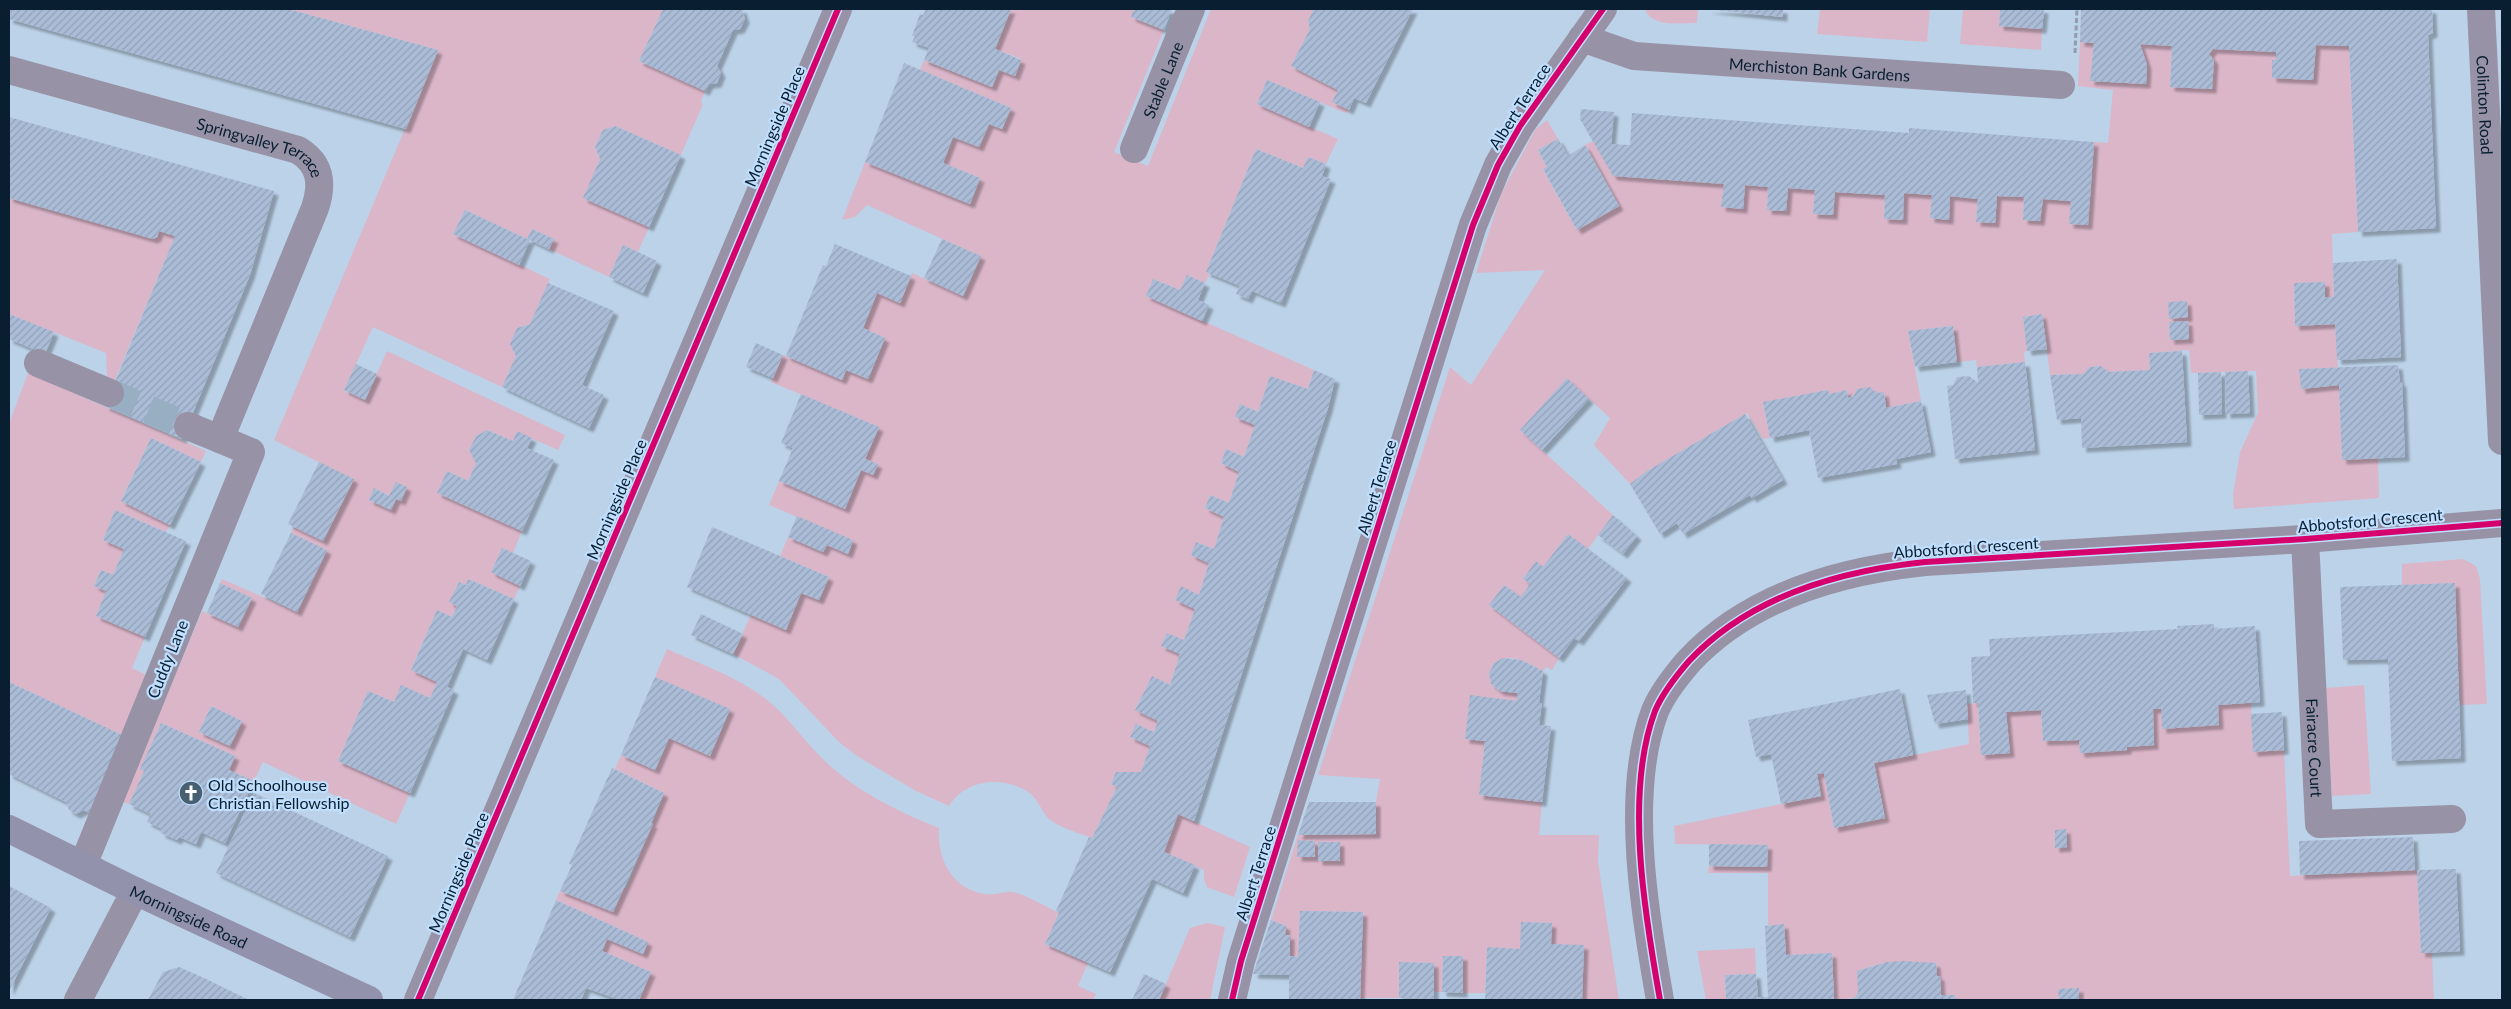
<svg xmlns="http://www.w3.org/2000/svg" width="2511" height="1009" viewBox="0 0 2511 1009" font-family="Lato,sans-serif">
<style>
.green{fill:#dbb6c9;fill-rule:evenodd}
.building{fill:url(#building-hatch);filter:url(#shadow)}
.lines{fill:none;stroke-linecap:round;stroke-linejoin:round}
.minor-tunnel{stroke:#98aec3;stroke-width:28;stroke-dasharray:28 14;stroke-linecap:butt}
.path{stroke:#959bac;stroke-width:3;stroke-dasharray:5 2.5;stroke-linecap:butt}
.minor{stroke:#9792a6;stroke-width:28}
.major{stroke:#9392ac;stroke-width:28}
.cycleway-casing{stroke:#c0dffe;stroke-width:9}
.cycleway{stroke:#d6006c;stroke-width:6}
.labels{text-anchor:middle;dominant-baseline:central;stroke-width:4.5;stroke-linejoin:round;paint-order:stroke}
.street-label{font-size:16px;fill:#091f31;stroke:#c0dffe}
.poi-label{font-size:16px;fill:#091f31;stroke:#c0dffe;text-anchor:start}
</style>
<defs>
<pattern id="building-hatch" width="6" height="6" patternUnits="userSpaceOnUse" patternTransform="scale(1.25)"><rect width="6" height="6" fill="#abbcd7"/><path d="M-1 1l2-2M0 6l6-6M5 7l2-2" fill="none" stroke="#92a1b9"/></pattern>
<filter id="shadow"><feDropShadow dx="4.5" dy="4.5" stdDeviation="1" flood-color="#0004"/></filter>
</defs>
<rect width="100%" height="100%" fill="#bcd2e8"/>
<!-- green -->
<path class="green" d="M288,9h375l-24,52 66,30 -4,11 2,2 -22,51 -66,-29 -12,4 -8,17 5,12 -16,39 65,29 -11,25 -15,-7 -14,32 -60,-28 5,-10 -22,-10 -5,10 -62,-29 -12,24 97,45 -20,45 -13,4 -6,16 5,12 -14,31 -129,-60 -29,63 21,10 22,-49 178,84 -7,15 -41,-18 -4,9 -26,-11 -11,6 -7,14 7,13 -8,18 -21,-10 -9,22 84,38 -9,22 -11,-5 -11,24 29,14 -6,13 -45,-20 -3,6 -8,-3 -8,20 7,4 -5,11 -15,-7 -26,59 26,13 -7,16 -29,-12 -7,16 -26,-11 -30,70 72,32 -14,31 -133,-62 -9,19 -25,-11 6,-14 -74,-33 -21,46 4,2 -15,33 -6,-2 79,-191 36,16 14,-29 -32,-15 2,-4 75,33 30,-62 -36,-17 3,-6 29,14 30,-62 -79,-39 164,-390zM374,488l22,11 -5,11 -22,-10zM211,706l31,15 -12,25 -31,-14z
M1011,9h123l-3,8 33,13 -50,122 34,14 63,-157h103l-6,12 2,8 -19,37 47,24 11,20 -3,3 -79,-33 -10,24 81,35 -12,25 -18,-7 -5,11 -47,-19 -50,123 4,2 -5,9 -18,-8 -7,15 -27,-11 -7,17 168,74 -6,19 -38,-12 -12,35 -18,-8 -5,13 20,8 -11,32 -18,-8 -5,14 18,9 -10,31 -19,-8 -5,13 19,9 -10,32 -17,-7 -6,13 18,8 -10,32 -18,-8 -5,13 19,9 -11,31 -17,-7 -6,13 19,8 -10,31 -18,-8 -17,32 23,12 -4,11 -18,-8 -6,13 20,9 -9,26h-25l-5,12 6,3 -25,51c-13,-5 -32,-10 -43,-19 -6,-5 -10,-18 -18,-25 -25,-19 -65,-16 -82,12l-33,-15 -59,-35 -17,-13 -61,-64 -46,-25 18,-39 34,14 16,-36 18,7 10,-23 -49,-21 8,-19 35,15 4,-7 21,9 5,-13 -84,-36 10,-24 82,-11 12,5 4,-11 -12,-5 14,-32 -108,-45 12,-27 59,25 4,-10 22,9 17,-41 -22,-10 14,-35 23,10 12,-30 51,23 17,-40 -113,-51 -12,12 -13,3 23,-58 105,41 10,-25 -37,-15 10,-26 26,10 10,-23 13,5 9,-21 -91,-38 4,-10 68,27 7,-17 16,6 6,-17 -26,-10z
M1645,9h53l-1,14c-16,0 -45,5 -52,-14z
M1820,9h110l-3,33 -110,-8z
M1963,9h37l-1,17 43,3 -1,21 -81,-6z
M2080,42l14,1 -4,38 56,3 1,-19 -7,-21 32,2 -2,41 41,2 -2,-35 4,-5 63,3v8h-4v18l40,2 4,-35 33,1 9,186 -26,2 2,63h-9l-1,-15 -30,2 1,42 40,-2 3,44 -38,1 1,20 38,-4 3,74 36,-1 1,40 -145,11 -1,-14 7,-43 18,-39 -2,-42 -65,2 -2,-23 -40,3 1,17 -42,2 -7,-6 -12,1 -5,7 -34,1 -8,-61 -19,3 4,34 -3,1 1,10 -48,5 -1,-7 -19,2 -5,-36 -44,5 13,70 -35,7 -2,-16 -8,1 -7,-6 -21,11 -1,-8 -18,4 -1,-4 -65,13 7,35 -7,1 -16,-26 -100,58 -17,13 -36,-39 16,-27 -43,-39 -47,51 93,85 -25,34 -20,-15 -25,33 -7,-5 -13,16 7,6 -9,13 -17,-12 -15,20 70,53 -7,12 -6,-3 -3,4c-12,-6 -27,-16 -41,-12 -15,3 -17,24 -4,31 5,3 13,2 19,3v8l-46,-5 -6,43 20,2 -6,54 63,7 -3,33h60l-1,27 21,138h-37l2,-54 -33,-2v-21l-29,-1 -2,27 -33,-1 -2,45h-22v-37h-20l-1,36h-8v-29l-35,-1v36h-39l3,-86 -63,-1 -2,46 -8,-1v-20l-5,-1 1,-9 -15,-6 27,-85 78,-1v-32l4,-23 -62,-4 132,-408 21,18 74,-115 -69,3 25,-79 34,-64 12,-10 11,19 -20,11 9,17 -4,3 34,60 42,-24 -34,-61 8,-4 131,43 -2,23 21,2 2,-24 23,2 -1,23 18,1 3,-23 27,2 -2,24 19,1 3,-23 50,3 -1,23 18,2 2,-27 28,2 -2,23 18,2 2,-24 28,3 -2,23 19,1 2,-27 27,1 -1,23 17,1 2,-22 29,2 17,24 6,-83 14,1 5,-53 -35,-4zM2188,322l1,17 -19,1 -1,-17z
M9,198l144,41 4,-2 2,-6 16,5 -60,144 -8,-4 -1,-23 -97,-39z
M28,373l178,78 -5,11 -50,-24 -30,62 49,25 -4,7 -51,-22 -12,30 21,9 -11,26 -13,-4 -6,15 12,5 -10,25 49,21 -13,31 16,8 -26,59 -113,-53v-258z
M2463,559l13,7 4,13 7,125 -27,1 -5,-122 -53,2v-21z
M667,649c33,15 71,28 99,50 23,18 39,44 61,64 31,29 72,49 112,65 -2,31 13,61 46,66 10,2 19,-3 27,-2 10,1 37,16 47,21l-14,31 43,19 -10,23 18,8 -3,6h-454l12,-28 -49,-21 5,-12 36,15 5,-12 -92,-42 4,-9 66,-3 38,-95 -49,-24 6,-14 34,15 14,-32 41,17 20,-45 -75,-33z
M2364,685l7,109 -39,2 -7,-108z
M1978,703l3,52 29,-2 -4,-41 35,-2 2,31 36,-1 2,13 46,-3v-3l27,-2 -1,-36 98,-6 2,48 31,-1 6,126 127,-6 4,83h11l2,47h-355v-11h-20v11h-104l-1,-5h-13l-1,-19h-3l-1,-13c-32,1 -47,-5 -78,8v22l-4,5 -20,2 -2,-47 -46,2 -2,-30h-16v-52h-60l1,-7 58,1 1,-22 -93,-1 -1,-18 147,-30 -4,-22 7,-1 10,55 51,-10 -11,-55 95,-19 -2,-40zM2055,830h11l1,17 -12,1z
M1178,814l72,33 -16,50 -27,-10 -3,-8v-9l-40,-18z
M1207,923l18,4 -15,73h-51l31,-72z
M1755,948l1,26 -31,1 1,25h-20l-9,-49z"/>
<!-- building -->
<path class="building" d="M9,9h279l150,41 -32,79 -397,-110z
M663,9h79l3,10 -5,10 -7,1 -16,36 4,7 -4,10 -8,1 -4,7 -66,-30z
M926,9h85l-16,40 26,11 -6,16 -16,-6 -7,17 -68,-27 5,-12 -17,-6 3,-6h-3l8,-22 3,1z
M1134,9h38l-8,21 -33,-13z
M1314,9h99l-47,94 -12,-5 -5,12 -17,-8 6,-12 -47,-24 19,-37 -2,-8z
M1706,9h77v8z
M2000,9h44l-2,20 -43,-3z
M2081,9h351l1,24 -5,2 8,193 -78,4 -9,-186 -33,-1 -3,35 -41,-2v-18h4v-8l-63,-3 -4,5 5,6 -2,29 -42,-2 2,-41 -32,-2 7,21 -1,19 -56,-3 4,-38 -14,-1z
M904,63l107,45 -9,21 -13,-5 -10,23 -26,-10 -10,26 37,15 -10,26 -105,-42z
M1267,80l53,22 -11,25 -52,-23z
M1581,109l33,3 -3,32 19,1 2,-32 277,20v-5l185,14 -6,83 -19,-1 2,-23 -28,-2 -3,22 -17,-1 1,-23 -27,-1 -2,27 -19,-1 2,-23 -28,-3 -1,24 -19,-2 2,-23 -28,-2 -1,27 -19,-1 1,-24 -50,-3 -2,23 -20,-1 2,-24 -27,-2 -2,23 -19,-1 1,-23 -23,-2 -2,24 -22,-2 3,-23 -111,-8 -33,-57z
M9,117l265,74 -24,84 -68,164 -77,-33 70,-170 -16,-5 -2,6 -4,2 -144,-41z
M615,126l66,29 -32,72 -66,-29 17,-39 -5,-12 8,-17z
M1558,139l10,17 17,-11 34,61 -42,24 -34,-61 4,-2 -9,-17z
M1256,149l47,19 5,-11 18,7 -4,12 9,3 -50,124 -29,-12 -4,8 -12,-5 4,-8 -34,-14z
M465,210l62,29 5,-10 22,10 -5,10 -19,-9 -11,25 -66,-31z
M942,239l39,17 -18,40 -39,-18z
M835,244l76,32 -11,27 -23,-10 -14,35 22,10 -17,41 -22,-9 -4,10 -56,-24 37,-91 3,1z
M623,245l34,16 -14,32 -34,-16z
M2397,259l4,98 -64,3 -2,-36 -40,2 -1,-43 31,-1v15h9l-1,-34z
M1187,275l18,8 -7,17 11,5 -7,16 -56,-25 7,-17 27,11z
M548,283l66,28 -32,74 22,10 -15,33 -87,-41 14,-31 -6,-12 7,-16 13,-4z
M2187,301l1,16 -19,2 -1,-17z
M9,314l45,18 -9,22 -36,-15z
M2042,314l5,35 -20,2 -4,-34z
M2188,321l1,18 -19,1 -1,-18z
M1953,326l4,36 -42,5 -7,-36z
M756,343l27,12 -10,23 -27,-11z
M2182,351l5,91 -105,6 -1,-30 -24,2 -7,-45 34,-1 5,-7 12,-1 7,6 42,-2 -1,-17z
M2025,362l10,88 -80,9 -8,-73 6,-1 4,-8 12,-1 9,7 -1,-16z
M356,364l21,10 -12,26 -21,-10z
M2398,365l2,17h2l3,75 -63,3 -3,-75 -38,4 -2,-20z
M1314,370l21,9 -7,29 -134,413 -16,-7 -14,38 31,13 -12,28 -31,-14 -42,93 -65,-28 14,-31 -3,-2 33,-74 3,1 25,-51 -6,-3 5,-12h25l9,-26 -20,-9 6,-13 18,8 4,-11 -23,-11 17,-34 18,9 10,-31 -19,-8 6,-13 17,7 11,-31 -20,-9 6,-14 18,9 10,-32 -18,-8 5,-13 18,7 10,-32 -19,-9 5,-13 19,8 10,-31 -18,-9 5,-14 18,8 11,-32 -20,-8 5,-13 18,8 12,-36 38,13z
M2248,371l2,42 -24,1 -1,-42z
M2221,372l1,42 -23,1 -1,-42z
M1567,378l22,21 -47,51 -22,-20z
M1870,387l6,6 8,-1 2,16 35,-7 10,51 -35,7 1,5 -79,14 -9,-48 -39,8 -7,-36 65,-12 1,4 18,-4 1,8 5,-1 4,-8z
M801,394l78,33 -14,32 13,5 -5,11 -12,-5 -16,39 -66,-28 14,-33 -12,-5z
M1745,414l38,66 -31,18 -2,-3 -67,39 -6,-11 -17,11 -30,-50 17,-13z
M487,430l26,11 4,-10 15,7 -5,10 27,12 -32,71 -85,-38 10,-22 21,10 8,-18 -7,-13 7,-14z
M151,438l50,24 -31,63 -49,-24z
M319,462l35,17 -31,62 -35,-17z
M396,482l11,5 -6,14 -5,-2 -5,11 -22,-10 5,-12 15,8z
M115,510l71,31 -41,96 -49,-21 10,-25 -12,-5 7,-16 12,5 11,-26 -21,-9z
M1613,515l24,21 -14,18 -25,-19z
M797,516l56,24 -5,14 -21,-9 -4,7 -35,-15z
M712,527l117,50 -10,23 -18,-7 -15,37 -99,-43z
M291,533l36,17 -30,62 -36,-18z
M1568,534l59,44 -48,63 -5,-3 -15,20 -70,-53 15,-20 17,12 9,-13 -7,-5 13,-18 7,6z
M502,548l29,13 -11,25 -29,-14z
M468,579l46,20 -27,61 -24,-11 -16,38 7,3 -44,103 -72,-32 30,-70 26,11 7,-17 29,13 7,-16 -26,-12 26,-60 15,7 5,-11 -8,-4 10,-20 7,3z
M220,583l32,15 -14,29 -31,-14z
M2455,583l6,175 -69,3 -4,-102 -45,1 -3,-73z
M701,614l42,20 -10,20 -42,-19z
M2214,624v5l41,-3 5,76 -42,3 1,20 -57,4 -1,-20h-8l1,36 -27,2v3l-47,3 -1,-13 -36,1 -2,-31 -35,2 4,41 -29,2 -3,-52h-5l-2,-46 19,-1 -1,-17 189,-10 -1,-3z
M1503,658l18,2 22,11 -4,32h3l-3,22 12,1 -9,76 -63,-7 6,-54 -20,-2 5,-44 47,6v-8l-17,-2 -9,-7 -1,-5 -1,-6 5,-10z
M655,677l75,32 -20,47 -41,-18 -14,32 -34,-15z
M9,682l113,53 -33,78 -5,-3 -8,4 -7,-4 -3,-8 -57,-28z
M1900,689l13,66 -39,8 11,55 -51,10 -10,-55 -7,1 4,22 -40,8 -10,-50 -15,3 -8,-37z
M1966,690l2,29 -33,5 -8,-29z
M211,706l31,15 -12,25 -31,-14z
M2282,712l2,38 -31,2 -2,-38z
M161,723l74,33 -6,14 25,11 -29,62 -24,-11 -5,12 -17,-7 -2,3 -16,-7 1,-4 -15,-7 4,-8 -22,-10 15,-33 -4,-2z
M612,768l52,25 -13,30 2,1 -40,88 -53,-21 12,-26 -3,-1z
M254,793l134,63 -38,81 -134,-64z
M1309,802h67v32l-78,1z
M2066,829l1,18 -12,1v-18z
M2413,837l2,33 -115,5 -1,-34z
M1298,840l17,1v16h-18z
M1318,842h22v19h-22z
M1709,844l59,1 -1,22 -58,-1z
M2456,869l4,82 -39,2 -4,-83z
M9,886l42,22 -42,83z
M556,900l92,42 -5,12 -36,-15 -5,12 49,21 -12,28h-19l-34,-12 -5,12h-68z
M1300,911l63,1 -3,88h-71v-25l-36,-1 18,-54 15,6 -1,9h5v21l8,1z
M1521,922l31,1 -1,21 33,1 -2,55h-97l2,-53 33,2z
M1784,924l2,31 46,-2 2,47h-108l-1,-25 31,-1 2,23h10l-3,-71z
M1443,956h20v37l-21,-1z
M1904,961l32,2 1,13h3l1,19h14v5h-107l6,-2 4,-5 -1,-22 30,-9z
M1399,962l35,1v36l-35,-1z
M179,967l25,11 45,22h-101l15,-28z
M1144,974l22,10 -7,16h-27z
M2079,988v12h-20l-1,-11z"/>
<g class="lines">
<!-- minor-tunnel -->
<path class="minor-tunnel" d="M110,393l78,33"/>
<!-- path -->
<path class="path" d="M2075,53l2,-44"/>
<!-- minor -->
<g class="minor">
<path id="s1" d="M2481,9l21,432"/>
<path id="s2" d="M1582,38l52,18 427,29"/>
<path id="s3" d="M9,70l289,80c23,14 25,34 17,58l-95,231 31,13 -168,413"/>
<path id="s4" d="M1134,149l57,-140"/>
<path d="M38,363l72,30"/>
<path d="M188,426l32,13"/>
<path id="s5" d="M2305,539l14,285 133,-5"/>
<path d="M78,1000l57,-109"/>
<path d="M418,1000l420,-991"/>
<path d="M1232,1000l9,-39 232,-736 25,-60 22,-39 83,-117"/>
<path d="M1660,1000c-15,-84 -36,-207 -5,-289 8,-19 21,-35 34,-50 61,-65 149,-90 236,-99l380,-23 197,-16"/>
</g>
<!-- major -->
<path class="major" id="s6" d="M9,829l126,62 234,109"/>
<!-- cycleway casing -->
<g class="cycleway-casing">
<path id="cycleway" d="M418,1000l420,-991
M1232,1000l9,-39 232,-736 25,-60 22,-39 83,-117
M1660,1000c-15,-84 -36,-207 -5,-289 8,-19 21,-35 34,-50 61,-65 149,-90 236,-99l380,-23 197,-16"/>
</g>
<!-- cycleway -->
<use href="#cycleway" class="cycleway"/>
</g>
<!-- icons -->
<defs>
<g id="church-disc" transform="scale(1.25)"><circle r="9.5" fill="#485e71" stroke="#c0dffe"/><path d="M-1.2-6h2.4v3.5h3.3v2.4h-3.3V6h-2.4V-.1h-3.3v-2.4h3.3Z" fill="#fff"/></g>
</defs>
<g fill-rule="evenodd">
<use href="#church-disc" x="191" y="793"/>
</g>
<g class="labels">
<!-- street labels -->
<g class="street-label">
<text stroke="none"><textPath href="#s2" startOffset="241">Merchiston Bank Gardens</textPath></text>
<text stroke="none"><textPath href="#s4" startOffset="75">Stable Lane</textPath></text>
<text stroke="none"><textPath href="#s1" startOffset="96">Colinton Road</textPath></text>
<text transform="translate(1519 106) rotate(-57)">Albert Terrace</text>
<text transform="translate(774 126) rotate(-67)">Morningside Place</text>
<text stroke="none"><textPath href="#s3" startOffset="265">Springvalley Terrace</textPath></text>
<text transform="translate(1376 487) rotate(-73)">Albert Terrace</text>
<text transform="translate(616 499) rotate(-67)">Morningside Place</text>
<text transform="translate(2370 520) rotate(-5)">Abbotsford Crescent</text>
<text transform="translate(1966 547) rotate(-4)">Abbotsford Crescent</text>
<text transform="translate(167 659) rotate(-68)">Cuddy Lane</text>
<text stroke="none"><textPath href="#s5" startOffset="209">Fairacre Court</textPath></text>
<text transform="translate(458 872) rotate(-67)">Morningside Place</text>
<text transform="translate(1255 873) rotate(-72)">Albert Terrace</text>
<text stroke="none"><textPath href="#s6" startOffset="200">Morningside Road</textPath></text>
</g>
<!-- poi labels -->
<g class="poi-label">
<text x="208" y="784">Old Schoolhouse<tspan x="208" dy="18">Christian Fellowship</tspan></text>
</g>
</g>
<!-- border -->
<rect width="2511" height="1009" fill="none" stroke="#091f31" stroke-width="20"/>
</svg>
